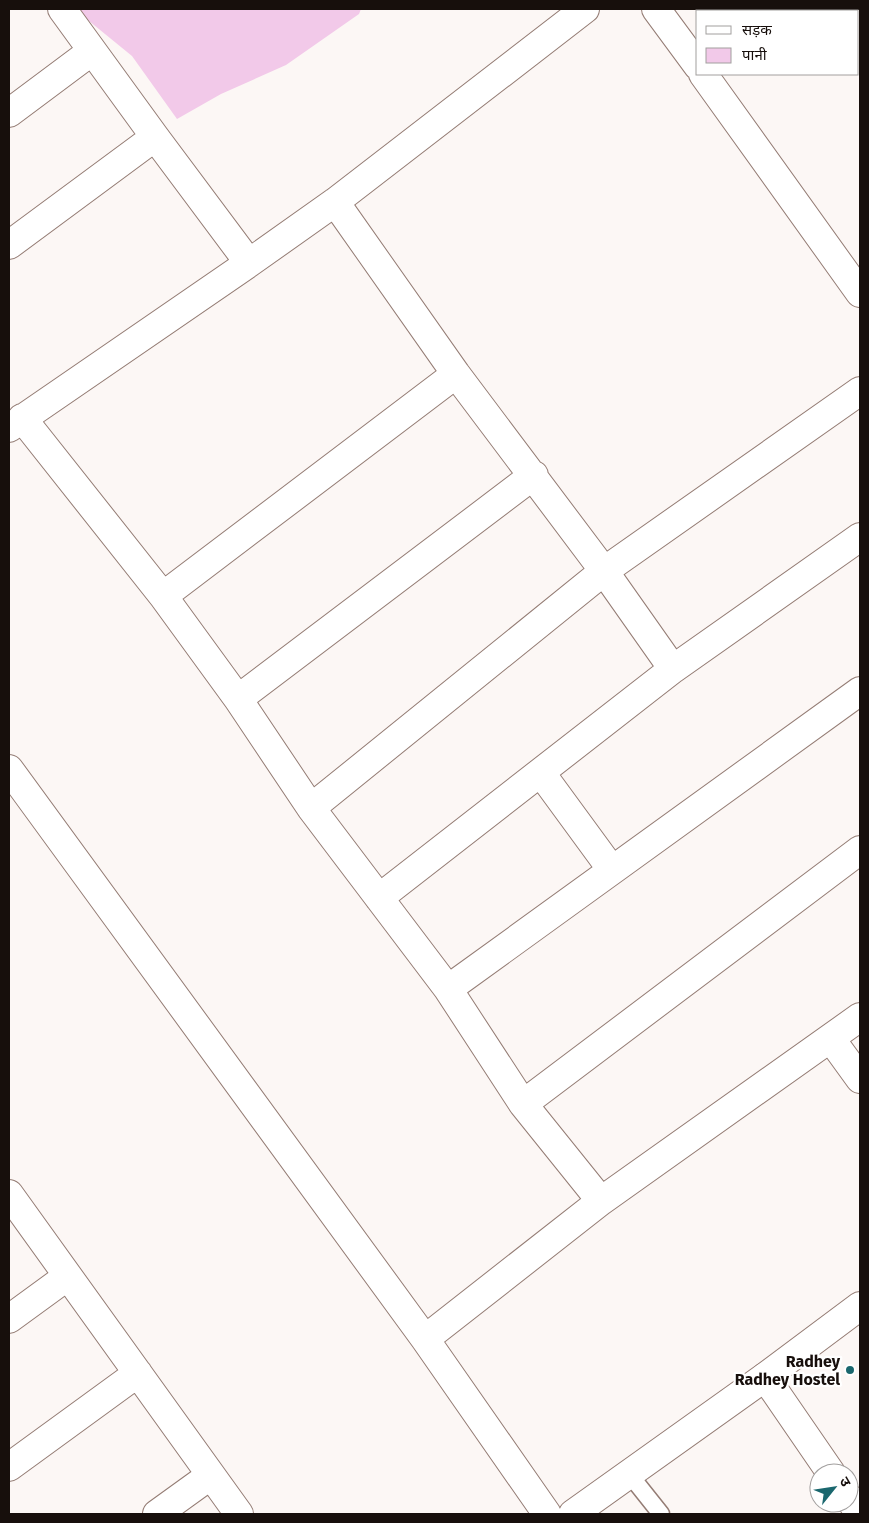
<svg xmlns="http://www.w3.org/2000/svg" width="869" height="1523" viewBox="0 0 869 1523" font-family="'Fira Sans','Noto Sans Devanagari',sans-serif">
<style>
.water{fill:#f2c9e9}
.lines{fill:none;stroke-linecap:round;stroke-linejoin:round}
.service-casing{stroke:#947c74;stroke-width:19}
.minor-casing{stroke:#947c74;stroke-width:30}
.tertiary-casing{stroke:#947c74;stroke-width:30}
.service{stroke:#fff;stroke-width:16}
.minor{stroke:#fff;stroke-width:28}
.tertiary{stroke:#fff;stroke-width:28}
.poi-dot{fill:#1a676e;stroke:#fff;stroke-width:2}
.labels{text-anchor:middle;dominant-baseline:central;stroke-width:4.5;stroke-linejoin:round;paint-order:stroke}
.poi-label{font-size:16px;font-weight:bold;fill:#170f0c;stroke:#fff;text-anchor:end}
</style>
<rect width="100%" height="100%" fill="#fcf7f5"/>
<!-- water -->
<path class="water" d="M77,9h284l-2,5 -73,51 -65,29 -44,25 -45,-63 -54,-44z"/>
<g class="lines">
<!-- service casing -->
<g class="service-casing">
<path id="service" d="M630,1475l31,39"/>
</g>
<!-- minor casing -->
<g class="minor-casing">
<path id="minor" d="M62,9l93,128 94,126
M656,9l42,57
M703,74l157,219
M9,113l83,-62
M335,202l121,172 148,197 69,98
M9,245l146,-108
M22,418l141,178 75,103 73,109 137,181 75,115 78,97
M9,428l240,-165 86,-61 250,-193
M163,596l293,-222
M238,699l296,-224
M9,769l416,570 122,175
M541,773l71,97
M311,808l293,-237 256,-180
M379,898l294,-229 187,-132
M448,989l412,-298
M831,1039l29,40
M523,1104l337,-254
M9,1194l230,320
M9,1319l59,-43
M425,1339l176,-138 259,-184
M765,1377l66,96
M9,1467l129,-94
M849,1498l11,16
M157,1514l54,-39"/>
</g>
<!-- tertiary casing -->
<g class="tertiary-casing">
<path id="tertiary" d="M573,1514l192,-137 95,-71"/>
</g>
<!-- service -->
<use href="#service" class="service"/>
<!-- minor -->
<use href="#minor" class="minor"/>
<!-- tertiary -->
<use href="#tertiary" class="tertiary"/>
</g>
<!-- markers -->
<circle class="poi-dot" cx="850" cy="1370" r="5"/>
<g class="labels">
<!-- poi labels -->
<g class="poi-label">
<text x="840" y="1361">Radhey<tspan x="840" dy="18">Radhey Hostel</tspan></text>
</g>
</g>
<!-- border -->
<rect width="869" height="1523" fill="none" stroke="#170f0c" stroke-width="20"/>
<!-- legend -->
<rect x="696" y="10" width="162" height="65" fill="#ffffff" stroke="#a29f9e"/>
<rect x="706" y="26" width="25" height="8" fill="#ffffff" stroke="#a29f9e"/>
<text x="742" y="35" font-size="15" fill="#170f0c">सड़क</text>
<rect x="706" y="48" width="25" height="15" fill="#f2c9e9" stroke="#a29f9e"/>
<text x="742" y="60" font-size="15" fill="#170f0c">पानी</text>
<!-- north arrow -->
<g transform="translate(834 1488) rotate(60)"><circle r="24" fill="#ffffff" stroke="#a29f9e"/>
<path d="M0-4L9 19L0 12L-9 19Z" fill="#1a676e"/>
<text y="-8" font-size="14" font-weight="bold" text-anchor="middle" fill="#170f0c">उ</text>
</g>
</svg>
